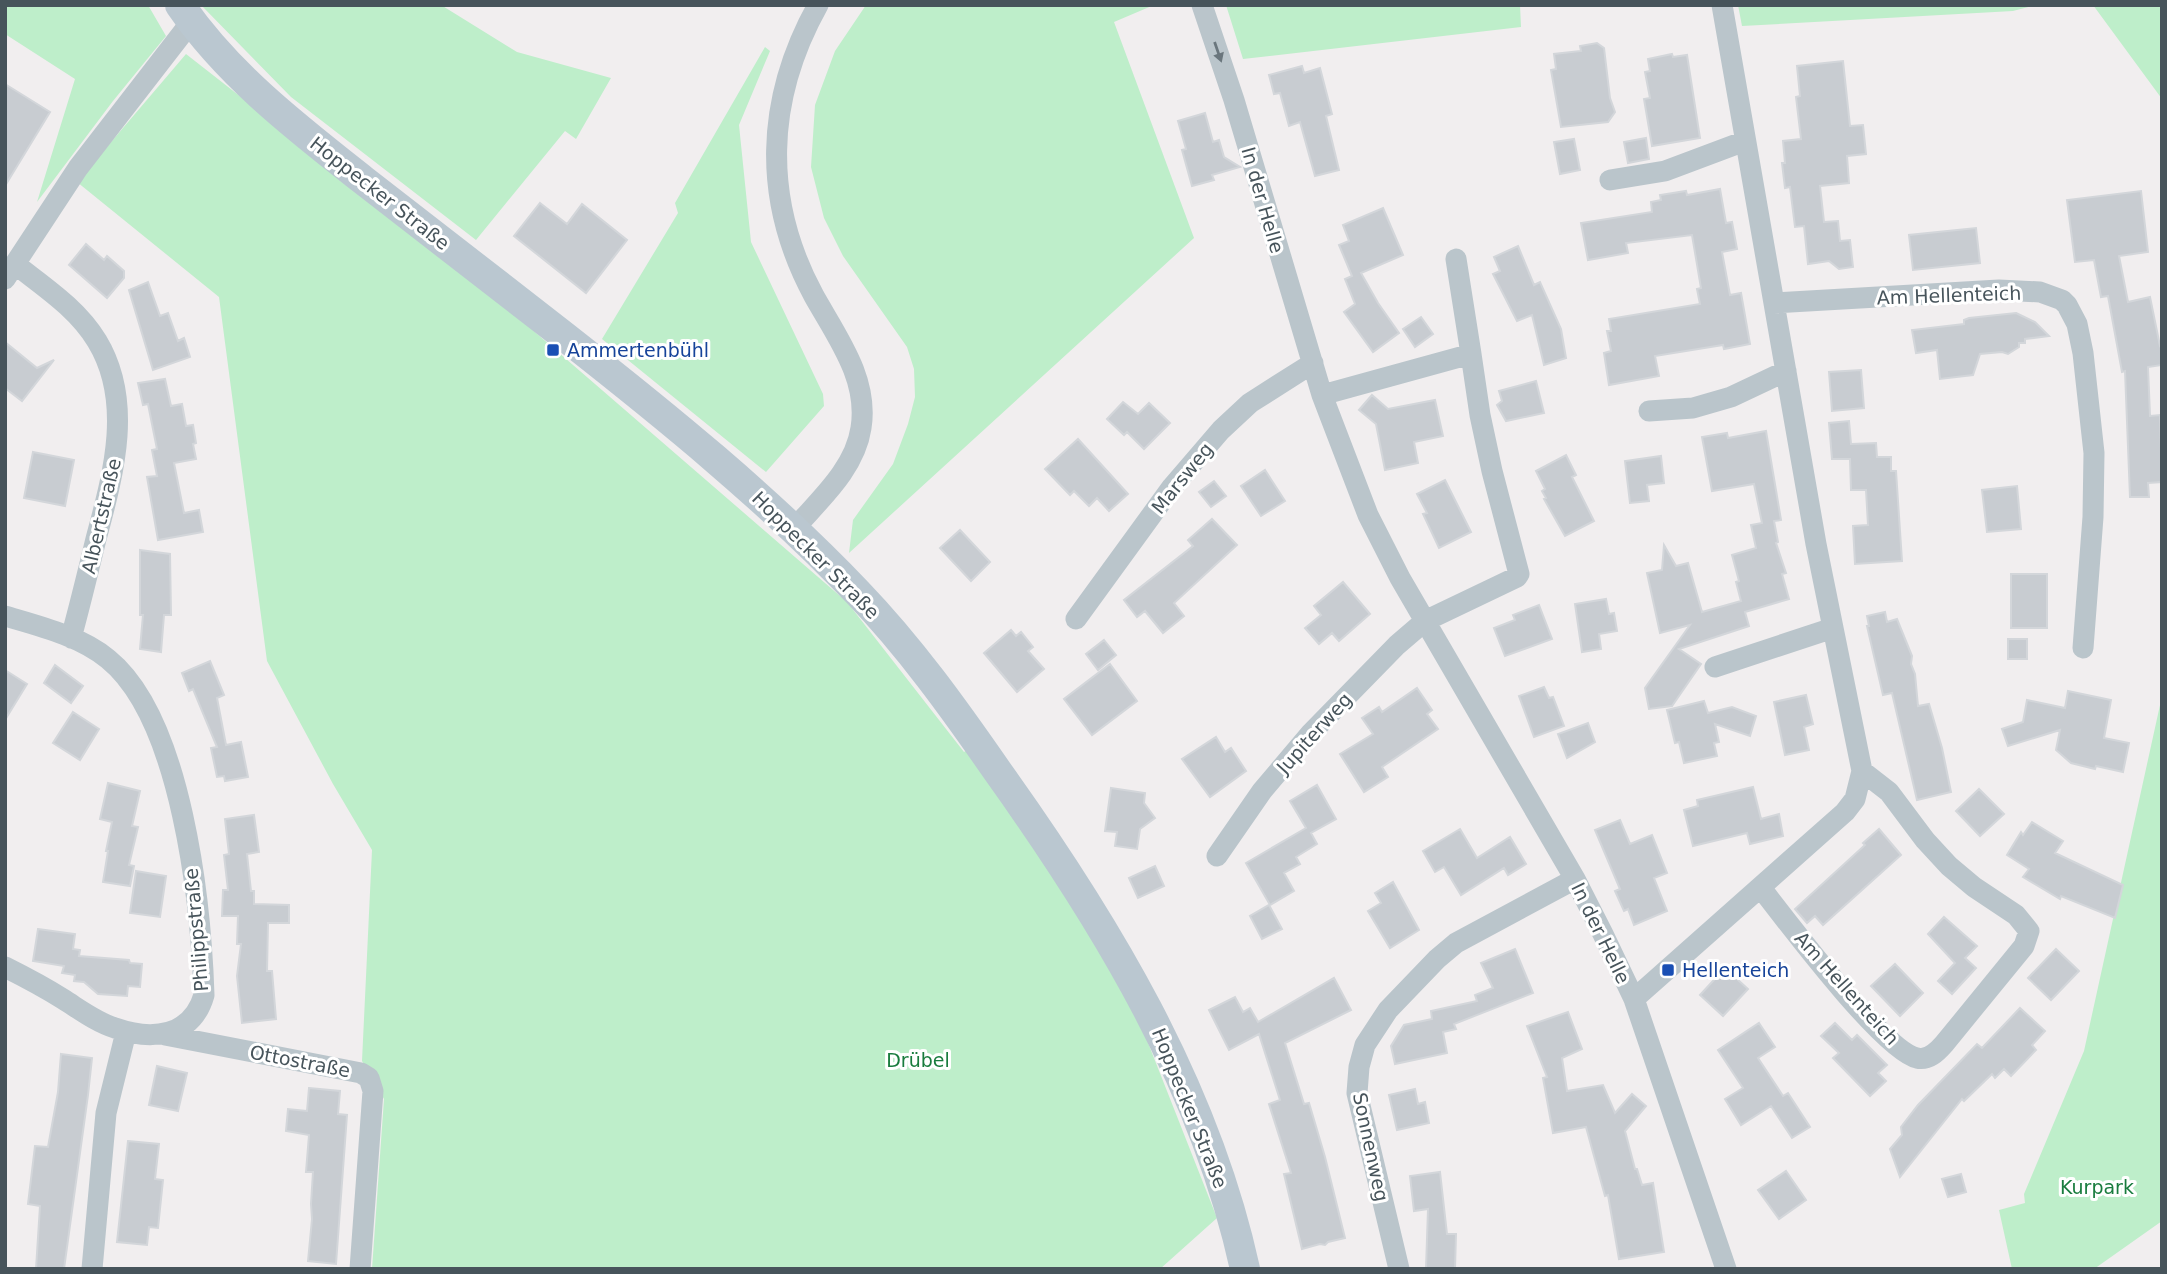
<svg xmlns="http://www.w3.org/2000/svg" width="2167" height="1274" viewBox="0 0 2167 1274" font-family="'DejaVu Sans',sans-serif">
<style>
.green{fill:#beeeca}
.building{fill:#c8ccd1;stroke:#d3d6da;stroke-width:2}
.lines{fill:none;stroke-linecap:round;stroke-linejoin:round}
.street{stroke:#bac5cb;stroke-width:21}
.secondary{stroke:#bac7d0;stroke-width:30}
.oneway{fill:#6a767d}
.transit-dot{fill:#1a4fb4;stroke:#fff;stroke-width:2.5}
.labels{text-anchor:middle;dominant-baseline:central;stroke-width:6;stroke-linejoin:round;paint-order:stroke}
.street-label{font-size:19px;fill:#47545b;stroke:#fff}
.transit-label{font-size:19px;fill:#164399;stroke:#fff;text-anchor:start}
.park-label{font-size:19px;fill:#197c3e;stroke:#fff}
</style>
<rect width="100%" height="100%" fill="#f1eeef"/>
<!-- green -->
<path class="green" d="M5,5h143l18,31 -53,65 -76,101 38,-123 -70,-45z
M201,5h240l76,47 94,26 -35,61 -11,-8 -89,109 -185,-143z
M866,5h288l-40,17 80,216 -345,315 4,-33 40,-56 15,-40 7,-27 -1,-28 -7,-22 -64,-91 -19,-38 -13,-51 4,-62 20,-54z
M1226,5h294l1,22 -278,32z
M1738,5h298l-23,6 -271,15z
M2093,5h69v94z
M765,47l5,4 -31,74 12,117 72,152 1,12 -58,66 -164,-133 76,-126 -3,-10z
M186,54l283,221 378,327 117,150 3,-2 111,162 63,113 76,193 -57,51h-788l12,-170 -22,-38 10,-211 -39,-66 -66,-123 -48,-364 -142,-115z
M2162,696v525l-68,48h-82l-13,-59 26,-7 -1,-9 60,-143z"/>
<!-- building -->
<path class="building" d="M1597,43l7,5 6,50 5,14 -7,10 -47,5 -10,-57 5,-1 -2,-15 27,-3 -1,-5z
M1672,54l1,3 14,-2 13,83 -48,8 -8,-47 6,-1 -5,-26 5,-1 -2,-12z
M1843,61l7,65 13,-1 3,29 -19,2 2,27 -29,3 4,36 14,-1 2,20 10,-1 3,27 -14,2 -10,-8 -21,3 -4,-38 -9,1 -5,-40 -5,1 -3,-25h3l-2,-22 18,-2 -5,-42 4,-1 -3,-30z
M1302,66l2,7 16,-5 12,46 -6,2 13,54 -24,6 -15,-54 -11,4 -9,-33 -6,1 -5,-19z
M5,84l45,28 -45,74z
M1205,113l8,29 6,-2 5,17 16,10 -28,8 2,5 -22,6 -10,-36 4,-1 -8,-28z
M1646,138l3,21 -21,4 -4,-21z
M1574,139l6,31 -20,4 -6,-32z
M1720,189l6,34 6,-1 5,27 -15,3 8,43 11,-2 9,51 -26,5 -1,-4 -68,11 4,20 -50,9 -5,-32 7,-2 -4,-20h4l-2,-12 91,-15 -3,-15 4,-1 -9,-53 -66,8 2,10 -40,7 -7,-37 71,-11 -1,-10 10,-2 -1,-5 26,-4 1,4z
M2141,191l7,61 -29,4 9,46 22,-5 10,49 2,-1v20l-14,2 2,49 10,-1 2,67 -14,1 1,14h-19l-5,-126 -3,1 -14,-76 -7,1 -7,-37 -19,2 -8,-62z
M540,203l27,21 15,-20 45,36 -41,53 -72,-57z
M1383,208l20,47 -42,18 17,30 21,30 -26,19 -29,-40 11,-8 -10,-25 7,-3 -13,-31 10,-4 -6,-16z
M1976,228l4,35 -67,7 -4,-35z
M86,244l18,16 3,-4 17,15v7l-17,20 -38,-33z
M1518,246l16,39 6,-3 21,47 5,29 -22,7 -12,-50 -15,6 -24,-47 7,-3 -6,-14z
M148,282l12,34 8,-3 10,28 6,-3 6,19 -37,13 -24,-80z
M2016,313l19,9 14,14 -24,3v4h-6v4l-11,7 -6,-2 -22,2 -7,21 -33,4 -3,-29 -21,3 -4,-23 52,-6v-4l5,-2z
M1421,317l12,17 -18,13 -12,-18z
M5,342l32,26 17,-8 -32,41 -17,-13z
M1861,370l3,38 -32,3 -3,-39z
M165,379l6,27 11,-2 4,22 7,-1 3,18 -3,1 3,15 -22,4 10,50 15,-3 4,22 -45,8 -11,-63 10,-1 -5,-26 5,-1 -9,-45 -5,1 -5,-22z
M1536,381l8,32 -38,8 -9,-16 5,-4 -3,-10z
M1372,395l16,14 47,-9 8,36 -29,6 4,21 -33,7 -9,-46 -17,-14z
M1123,402l15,12 11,-11 21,20 -26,26 -17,-17 -3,3 -17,-16z
M1849,421l2,23 25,-1 1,14h14v14h5l6,90 -47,3 -2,-38 15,-1 -2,-35h-15l-1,-31h-18l-3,-36z
M1766,431l15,89 -7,1 4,21 -2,1 10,30 -4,1 7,25 -44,13 4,14 -70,23 22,15 -29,42 -23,3 -4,-21 45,-63 -30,8 -13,-60 15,-3 2,-25 12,21 12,-3 14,49 39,-11 -5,-19 3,-1 -7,-26 24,-7 -5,-23 11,-2 -8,-39 -42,7 -10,-54 25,-4 1,5z
M1078,439l50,55 -19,17 -12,-13 -8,8 -15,-15 -4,4 -25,-26z
M33,452l41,8 -9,46 -41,-8z
M1566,455l10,20 -4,2 22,44 -29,15 -21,-37 2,-1 -4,-7 3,-2 -9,-18z
M1661,456l3,27 -17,2 2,16 -19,2 -5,-42z
M1265,470l20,31 -24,15 -20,-30z
M1445,480l26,52 -32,16 -16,-34 4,-1 -10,-19z
M1214,481l12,15 -15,11 -12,-15z
M2017,486l4,43 -34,3 -5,-42z
M1212,519l25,26 -63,58 10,13 -21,17 -18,-22 -8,6 -13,-17 69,-54 -5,-6z
M960,530l30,32 -19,19 -31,-33z
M140,550l30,4 1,61h-7l-3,37 -21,-3 3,-34h-3z
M2011,574h36v54h-36z
M1343,582l27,32 -31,27 -7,-8 -13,11 -14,-16 16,-13 -7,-9z
M1606,599l3,15 5,-1 3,18 -18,3 2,15 -19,3 -7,-48z
M1539,605l13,34 -47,17 -11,-28 21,-8 -2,-5z
M1885,612l2,10 10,-3 15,37 -1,8 4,10 3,32 11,-2 13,44 9,44 -34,8 -25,-107 -9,2 -16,-69h2l-2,-10z
M1011,630l5,6 5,-4 12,15 -5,4 16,18 -27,23 -33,-39z
M2008,639h19v20h-19z
M1104,640l12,15 -18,15 -12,-16z
M210,661l14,34 -7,3 9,47 15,-3 7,35 -23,4 -1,-5 -7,1 -6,-29 6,-1 -24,-58 -4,2 -7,-18z
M1110,664l27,37 -45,34 -28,-36z
M55,665l28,21 -12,17 -27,-20z
M5,670l22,14 -22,36z
M1544,687l5,11 4,-1 11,29 -30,11 -15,-41z
M1417,688l15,22 -5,4 11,15 -56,38 6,10 -24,15 -24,-38 33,-20 -11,-16 17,-11 3,5z
M2068,691l43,9 -7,38 25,5 -6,29 -27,-6 -1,3 -24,-6 -15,-13 4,-20 -52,16 -6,-17 21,-7 4,-22 38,8z
M1806,695l7,29 -9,3 5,23 -24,5 -11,-53z
M1704,701l4,12 24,-6 24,9 -6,20 -35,-12 4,18 -5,1 3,13 -33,7 -5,-21 -4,1 -8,-33z
M73,712l26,17 -19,31 -27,-17z
M1588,723l7,19 -28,16 -9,-24z
M1216,737l9,15 6,-4 15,23 -36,26 -28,-38z
M108,783l32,8 -8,35 6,1 -9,38 5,1 -4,20 -27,-4 5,-31h-2l6,-29 -12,-3z
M1317,785l19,34 -25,14 6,11 -21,13 4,7 -16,9 10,18 -24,14 -24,-42 60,-35 -16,-27z
M1753,787l8,32 18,-5 4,22 -33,8 -3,-11 -54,13 -9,-36 14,-4 -1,-6z
M1111,788l34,5 -1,10 11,15 -15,11 -3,20 -22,-3 2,-14 -12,-1z
M1979,789l25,25 -24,22 -24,-25z
M254,815l5,37 -12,2 4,37h3v13l35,1v18h-21l-1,48h5l4,48 -34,4 -5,-47 4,-32h-4l1,-28h-16l1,-26h5l-4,-35 5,-1 -4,-35z
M1620,820l10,24 22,-9 15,38 -13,5 13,33 -33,14 -6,-16 -4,2 -9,-20 5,-2 -25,-59z
M2032,822l31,19 -8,12 68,32 -8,33 -54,-22 -1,3 -37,-22 6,-8 -22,-14 14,-23 2,3z
M1460,829l17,29 33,-21 16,27 -18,11 -4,-7 -43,27 -17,-28 -9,5 -12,-21z
M1879,829l22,26 -78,70 -8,-9 -8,7 -12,-14 70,-64 -2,-2z
M1155,866l9,20 -26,12 -9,-20z
M136,871l30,5 -6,41 -30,-4z
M1393,882l26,48 -29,18 -22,-37 13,-8 -6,-10z
M1269,905l13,24 -20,10 -12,-23z
M1944,917l33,29 -12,12 11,10 -24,26 -14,-13 17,-18 -27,-29z
M38,929l37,5 -2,15 7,1 -1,6 50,4 1,3 12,1 -2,23 -12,-1 -1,10 -29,-2 -14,-12 -10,-1 1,-6 -13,-2 2,-7 -31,-5z
M1515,949l18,44 -79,31 2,5 -13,3 4,21 -52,11 -4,-18 13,-21 28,-6 -1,-8 46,-10 -2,-6 18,-7 -12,-25z
M2056,949l23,22 -28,29 -23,-22z
M1895,964l28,29 -23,23 -29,-30z
M1725,968l23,21 -25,27 -23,-21z
M1334,978l17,32 -66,33 19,61 5,-1 16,54 20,81 -17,4 -3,3 -5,-1 -18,5 -18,-75 7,-1 -22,-69 11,-4 -21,-66 -30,16 -20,-40 26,-13 8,15 7,-4 8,14z
M2020,1008l25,23 -13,14 4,5 -25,26 -7,-7 -9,9 -3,-4 -28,27 -2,-2 -62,78 -10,-28 12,-14 -1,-8 17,-22 59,-61 5,4z
M1568,1012l14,37 -20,9 5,33 36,-6 12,28 17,-19 14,12 -21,25 10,38h2l5,16 11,-2 11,69 -45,7 -11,-64 -3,1 -19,-69 -33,6 -10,-55 4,-1 -20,-51z
M1759,1023l16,24 -17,11 25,38 5,-3 22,34 -18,11 -21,-32 -30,19 -16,-26 18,-11 -25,-38z
M1835,1023l17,17 5,-5 30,30 -9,8 8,8 -16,15 -37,-38 6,-5 -18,-17z
M61,1054l31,4 -4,37 -24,174h-28l4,-63 -12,-2 7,-58 13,1 10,-55z
M157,1066l30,7 -9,38 -29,-6z
M309,1088l31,3 -2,23 9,1 -11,149 -28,-3 4,-42 -1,-15 2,-32h-7l3,-37 -23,-4 2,-22 19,2z
M1415,1089l3,15 7,-2 4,21 -32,7 -8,-35z
M128,1141l31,3 -4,35 8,1 -5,48 -9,-1 -2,18 -30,-3z
M1786,1171l20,29 -27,19 -21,-29z
M1440,1172l7,62h9l-1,35h-29l2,-60 -14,2 -4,-35z
M1961,1174l5,18 -18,5 -6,-18z"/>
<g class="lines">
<!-- street -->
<path class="street" d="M1202,5l32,95 88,295 46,120 32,63 175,301 28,55 31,65 92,270
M1610,180l55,-9 80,-30
M15,264c29,23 62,44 82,77 37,61 16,134 -1,198 -8,33 -16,66 -25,99
M5,279l73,-111 113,-146
M1774,303l225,-13 41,2 22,8 5,5 10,19 6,29 11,100 -1,64 -10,131
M1322,395l149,-41 -15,-95
M1649,411l44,-3 38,-11 55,-26
M794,529c25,-29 61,-60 67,-101 8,-49 -24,-91 -47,-132 -52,-96 -49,-196 4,-291
M5,616c34,10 75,20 103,43 74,60 93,245 96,336 -12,42 -52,46 -89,33 -19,-6 -36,-19 -52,-29 -19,-12 -38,-22 -58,-32
M1076,619l96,-132 49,-57 29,-27 63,-40
M1715,667l118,-39
M1217,856l45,-65 49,-58 86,-88 28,-24 92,-44 2,-3 -27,-103 -12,-56 -9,-61
M1761,888c25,32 123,163 156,170 11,3 20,-6 27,-14l80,-98 5,-15 -13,-16 -42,-28 -25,-21 -24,-26 -36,-48 -27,-21
M1634,999l211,-187 10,-13 7,-28 -46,-227 -94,-539
M165,1035l196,38 8,5 4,13 -13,178
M92,1269l14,-156 20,-81
M1399,1269l-42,-176 2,-26 6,-22 23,-35 49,-51 19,-16 119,-64"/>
<!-- secondary -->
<path class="secondary" d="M180,5c48,70 117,123 183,175 67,52 134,104 201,156 102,80 203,162 293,256 53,55 98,118 141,180 108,151 207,314 247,497"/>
</g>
<!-- one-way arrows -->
<defs><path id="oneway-solid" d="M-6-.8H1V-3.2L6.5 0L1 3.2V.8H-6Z" transform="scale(1.75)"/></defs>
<use class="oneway" href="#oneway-solid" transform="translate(1218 52) rotate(71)"/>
<!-- markers -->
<g class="transit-dot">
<rect x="546" y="343" width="14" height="14" rx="3.5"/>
<rect x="1661" y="963" width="14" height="14" rx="3.5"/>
</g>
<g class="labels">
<!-- street labels -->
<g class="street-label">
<text transform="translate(380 193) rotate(38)">Hoppecker Straße</text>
<text transform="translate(1263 200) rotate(74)">In der Helle</text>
<text transform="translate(1949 295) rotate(-2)">Am Hellenteich</text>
<text transform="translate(1182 478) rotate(-51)">Marsweg</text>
<text transform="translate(101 516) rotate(-77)">Albertstraße</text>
<text transform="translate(816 555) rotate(45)">Hoppecker Straße</text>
<text transform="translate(1314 733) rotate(-48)">Jupiterweg</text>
<text transform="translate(196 930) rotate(-95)">Philippstraße</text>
<text transform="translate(1601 933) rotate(64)">In der Helle</text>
<text transform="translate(1847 988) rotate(48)">Am Hellenteich</text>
<text transform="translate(300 1061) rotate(11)">Ottostraße</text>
<text transform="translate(1190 1108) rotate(68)">Hoppecker Straße</text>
<text transform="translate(1371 1147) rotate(78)">Sonnenweg</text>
</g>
<!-- transit labels -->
<g class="transit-label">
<text x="567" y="350">Ammertenbühl</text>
<text x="1682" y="970">Hellenteich</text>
</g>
<!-- park labels -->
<g class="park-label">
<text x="918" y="1060">Drübel</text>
<text x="2097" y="1187">Kurpark</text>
</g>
</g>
<!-- border -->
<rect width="2167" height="1274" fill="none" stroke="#47545b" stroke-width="14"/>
</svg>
